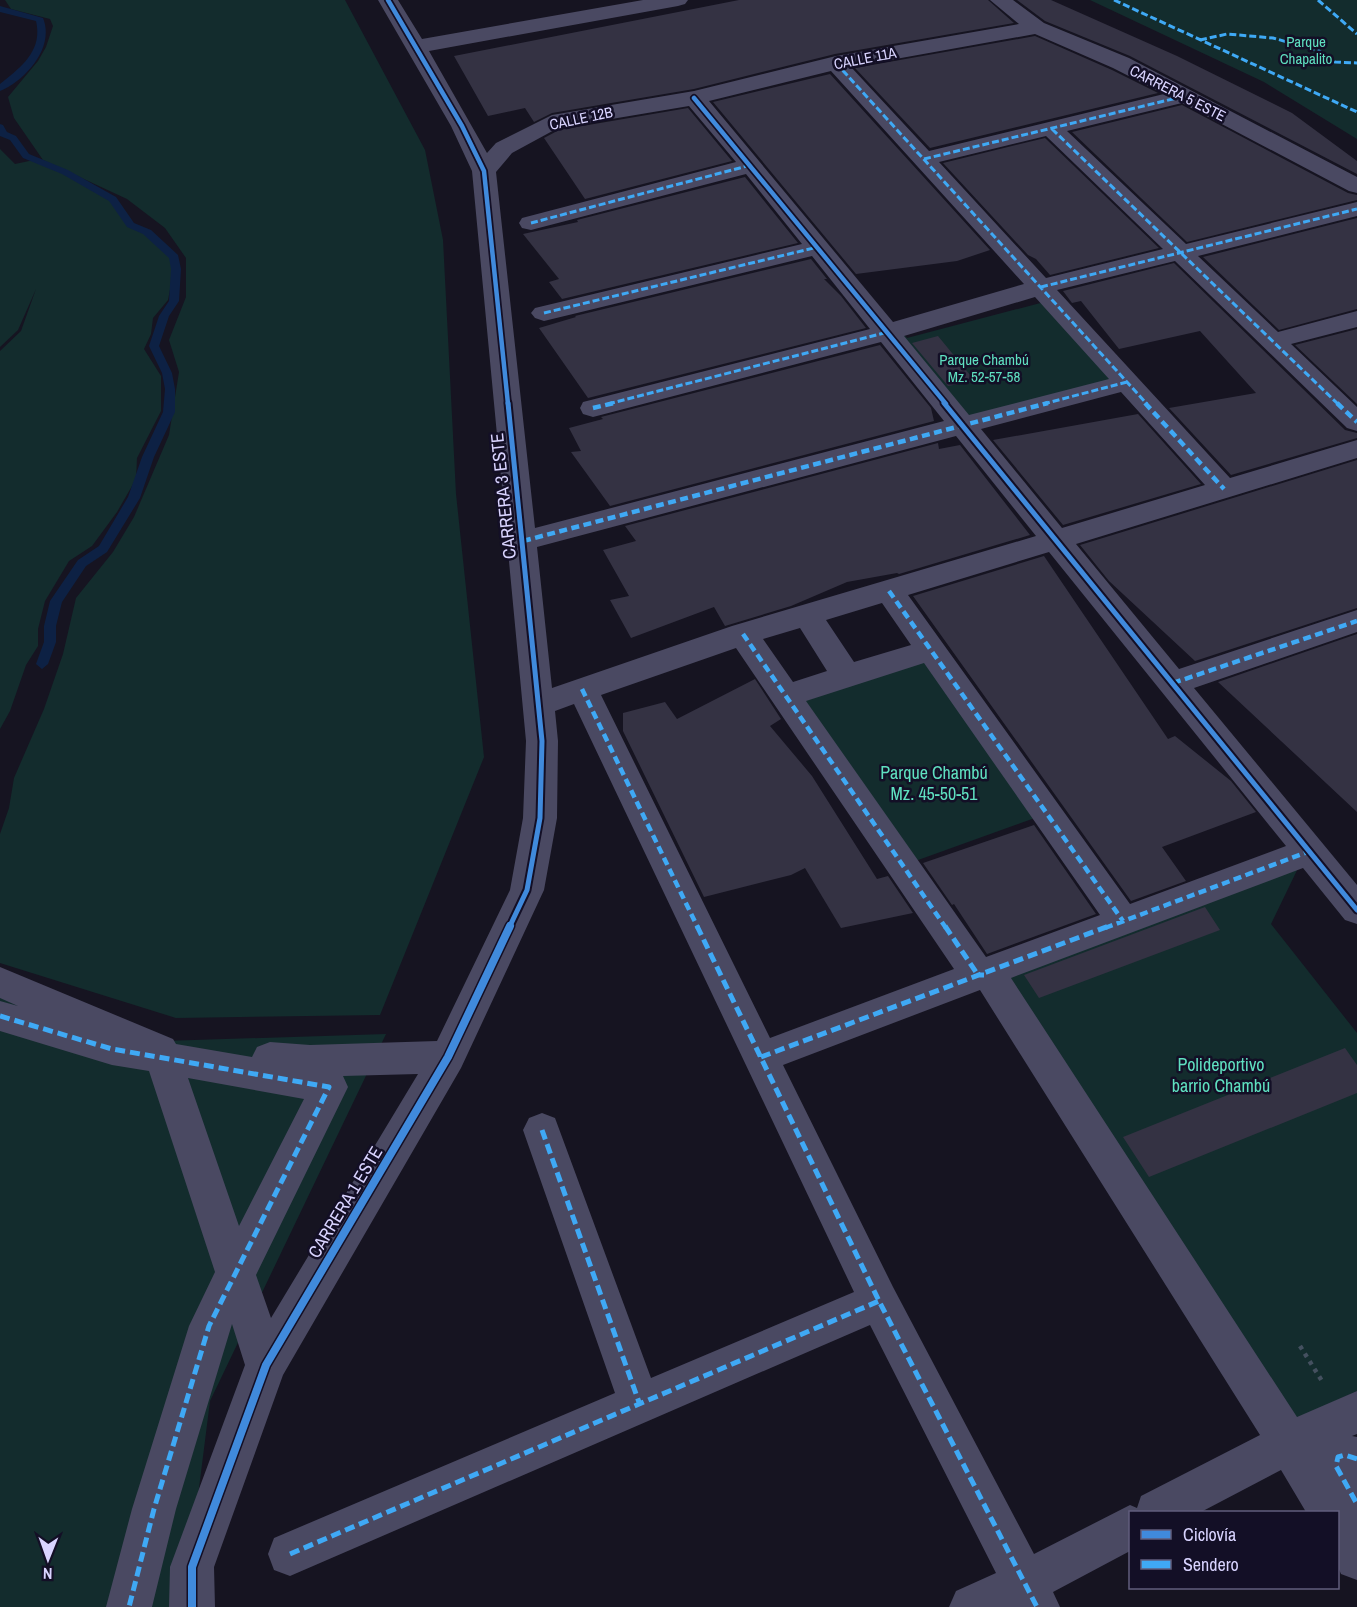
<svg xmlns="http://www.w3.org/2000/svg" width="1357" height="1607" viewBox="0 0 1357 1607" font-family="'Archivo Narrow',sans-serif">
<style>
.green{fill:#132c2d}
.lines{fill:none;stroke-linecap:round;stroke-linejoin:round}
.stream{fill:#0d2144;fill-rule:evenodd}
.building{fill:#343243}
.path{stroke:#44505f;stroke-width:4.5;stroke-dasharray:4 5;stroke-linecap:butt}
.minor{fill:#4a4962;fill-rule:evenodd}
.quiet-far2{stroke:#3fa9f5;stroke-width:3;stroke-dasharray:7 3;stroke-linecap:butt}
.quiet-far1{stroke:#3fa9f5;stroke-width:4.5;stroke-dasharray:8 4.5;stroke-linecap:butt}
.quiet{stroke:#3fa9f5;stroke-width:5;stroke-dasharray:10 5;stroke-linecap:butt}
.cycleway-far2-casing{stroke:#130f26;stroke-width:8}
.cycleway-far1-casing{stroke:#130f26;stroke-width:9}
.cycleway-casing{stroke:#130f26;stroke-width:11}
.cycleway-far2{stroke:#408adc;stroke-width:4.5}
.cycleway-far1{stroke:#408adc;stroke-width:5}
.cycleway{stroke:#408adc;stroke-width:8}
.labels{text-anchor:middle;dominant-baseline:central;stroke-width:5;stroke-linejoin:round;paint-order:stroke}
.far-park-label{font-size:15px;fill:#5fe0c0;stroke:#130f26}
.far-street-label{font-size:15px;fill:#d9d4ff;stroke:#130f26}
.street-label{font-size:18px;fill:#d9d4ff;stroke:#130f26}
.park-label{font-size:18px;fill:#5fe0c0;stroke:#130f26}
</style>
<rect width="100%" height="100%" fill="#161421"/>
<!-- green -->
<path class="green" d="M5,0h340l80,150 18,90 13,254 28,263 -104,258 -204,3 -176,-55v-129l9,-26 5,-30 30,-69 19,-55 13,-56 37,-46 21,-35 35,-82 10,-63 -10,-32 17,-43v-39l-21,-30 -38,-29 -84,-39 -29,-42 -6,-21 30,-36 8,-14 7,-21 -3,-7 -39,-10z
M1090,0h267v139l-93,-57z
M0,149l15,15 19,-4 31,13 48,27 15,26 18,7 26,24 2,12 -6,31 -15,18 -2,16 -7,15 17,27v35l-24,47 -1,21 -19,33 -25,34 -23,15 -24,40 -7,28v17l-12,19 -16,46 -10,18v-378l21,-20 15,-42 -18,41 -18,17z
M1048,301l69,79 -152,43 -81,-99 9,-2 14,16z
M927,658l116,157 -136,49 -108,-163z
M1301,862l-30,62 86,109v358l-70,32 -285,-445z
M0,983l163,58 223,-7 -176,367 -26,206h-184z"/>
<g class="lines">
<!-- stream -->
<path class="stream" d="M0,6l43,12c12,29 -17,62 -43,73v-7c21,-17 43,-33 36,-63l-36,-9z
M0,124l3,1 4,7 9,4 13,18 39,16 48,27 18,26 17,7 27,25 3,14 -2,32 -10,15 -10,30 13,27 3,16v23l-21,45 -14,41 -33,54 -21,14 -24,36 -6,24v16l-8,22 -6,5 -6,-5 8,-22v-16l6,-25 28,-41 21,-14 29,-49 14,-40 21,-45 2,-23 -3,-16 -13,-27 10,-30 10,-15 2,-32 -2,-11 -26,-24 -16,-7 -18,-26 -47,-27 -39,-16 -13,-18 -10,-4z"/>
</g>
<!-- building -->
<path class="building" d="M739,0h249l26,23 -179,31 -141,35 -142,24 -18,9 -9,-14 -37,8 -34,-60z
M1017,0h34l126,56 115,57 65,48v13l-227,-118 -85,-35z
M1035,36l77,34 46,23 -228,55 -75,-80z
M830,74l160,176 -33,11 -101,13 -143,-172z
M1182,105l166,88 9,2v5l-170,42 -115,-110z
M688,108l44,53 -147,38 -41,-61 15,-8z
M1045,138l114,110 -109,27 -14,-16 -8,-4 -85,-92z
M745,177l53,66 -236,56 -13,-17 10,-3 -36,-45 55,-12 -1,-2z
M1357,218v91l-78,21 -76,-73z
M811,259l16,20h-3l17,17 25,32 -278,70 -49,-70 37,-11 -1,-1z
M1174,263l171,167 12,3v5l-126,37 -62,-67 87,-15 -56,-62 -81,18 -38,-48 -9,2 -9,-12z
M1357,329v75l-62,-59z
M938,336l37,45 -27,5 -36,-43z
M880,345l51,63 3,13 -324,85 -39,-54 10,-1 -12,-23 34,-9 -2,-2z
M1138,414l63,70 -138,41 -70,-85z
M938,443l1,6 21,-4 70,90 -131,39 -2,-1 -50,9 -56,24 -66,20 -11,-19 -83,31 -21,-38 19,-4 -26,-46 33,-9 -11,-15z
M1357,460v148l-162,53 -86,-80 -29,-36z
M1044,556l124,183 7,-3 56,45 25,31 -94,35 24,34 -55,20 -218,-305z
M1357,634v178l-139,-130z
M755,679l26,40 -11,7 42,50 65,103 11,-3 25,37 -72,15 -36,-60 -14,7 -87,22 -81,-166v-18l42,-11 12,17z
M1034,825l62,89 -109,40 -33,-50 -2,1 -29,-42z
M1205,907l15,23 -181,68 -15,-23z
M1345,1048l12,17v28l-208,84 -26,-40z"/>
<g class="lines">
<!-- path -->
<path class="path" d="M1300,1346l22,35"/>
<!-- minor -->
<path class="minor" d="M378,0h20l24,39 221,-39h45l-3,4 -7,2 -249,45 58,102 9,-10 56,-28 142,-24 142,-35 183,-32 -29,-24h23l31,23 85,35 228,119v16l-8,-2 -167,-88 -115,28 119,113 171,-42v14l-159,40 80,76 79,-21v16l-66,17 66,63v24l-10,-3 -172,-167 -118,29 173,188 127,-38v18l-281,86 103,125 178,-59v22l-163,56 163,197v39l-12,-4 -42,-52 -292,110 286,439 60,-26v43l-5,2 5,1v143l-16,-6 -3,-7v-55h-32l-25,-42 -80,42h-71v39l-77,41 7,15h-111l7,-16 40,-18 -126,-248 -580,251 -16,-6 -6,-16 6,-16 341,-145 -92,-263 6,-12 13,-5 13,5 96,260 203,-86 -280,-588 -19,7 3,30 -1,77 -13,72 -83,178 -178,307 -69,192 1,40h-46l1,-40 75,-202 -13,-41 -56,185 -24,98h-46l26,-98 57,-183 26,-54 -66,-201 -37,-6 -112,-34v-30l18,5 -18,-8v-31l173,72 3,5 76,13 5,-10 13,-5 40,3 127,-4 73,-151 13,-72 3,-77 -54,-570 -21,-45zM1035,34l78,34 51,26 -235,57 -78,-84zM831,71l193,213 -131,38 -184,-221zM689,106l47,56 -214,56 -3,5 3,5 9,2 215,-56 56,70 -267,64 -4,5 4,5 9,3 268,-65 58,73 -287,73 -3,6 3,6 10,3 288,-75 63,79 -409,107 -39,-356 16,-19 46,-25zM1046,136l117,113 -117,29 -107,-116zM1035,297l74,82 -140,36 -65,-79zM1121,392l84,93 -143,43 -81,-99zM956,436l80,100 -304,90 -180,62 -15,-141zM1049,552l237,294 -156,58 -222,-309zM882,603l29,42 -57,17 -28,-42zM800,628l27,43 -34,11 -30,-43zM736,648l218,321 -184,69 -169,-343zM924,663l176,252 -114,42 -180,-256zM980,990l280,445 -119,61 -4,12 -7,-3 -96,49 -141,-267 -110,-222zM418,1074l-147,244 -15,-43 92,-188 -5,-11zM188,1078l116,21 -65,127z"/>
<!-- quiet-far2 -->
<path class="quiet-far2" d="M1114,0l243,112
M1318,0l39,34
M1200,40l27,-6 46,4 46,13 16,11 22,1
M836,63l311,341
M1052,129l286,275
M924,159l261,-63
M531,223l220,-58
M1041,287l316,-78
M544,313l274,-66
M608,404l280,-72
M1043,404l84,-22"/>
<!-- quiet-far1 -->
<path class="quiet-far1" d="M1145,403l79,86
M1337,403l20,19
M593,408l21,-5
M523,541l525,-138
M889,591l234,330
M743,634l203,294
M1173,683l184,-62
M582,689l116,239
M1105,928l205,-77"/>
<!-- quiet -->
<path class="quiet" d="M697,926l182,375 158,306
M945,926l33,49h6
M0,1016l112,33 217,38 -120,239 -55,183 -25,98
M761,1057l348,-131
M542,1130l98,275
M1357,1459l-12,-4 -7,2 -2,9 21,38
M290,1554l589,-253"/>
<!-- cycleway-far2 casing -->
<g class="cycleway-far2-casing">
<path id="cycleway-far2" d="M388,0l74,126 22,45 24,233
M694,98l252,306"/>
</g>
<!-- cycleway-far1 casing -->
<g class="cycleway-far1-casing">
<path id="cycleway-far1" d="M508,403l34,338 -2,77 -13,72 -18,38
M944,403l413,507"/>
</g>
<!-- cycleway casing -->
<g class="cycleway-casing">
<path id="cycleway" d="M192,1607v-40l74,-202 182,-308 62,-131"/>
</g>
<!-- cycleway-far2 -->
<use href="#cycleway-far2" class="cycleway-far2"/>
<!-- cycleway-far1 -->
<use href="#cycleway-far1" class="cycleway-far1"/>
<!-- cycleway -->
<use href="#cycleway" class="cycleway"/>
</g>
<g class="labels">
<!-- far-park labels -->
<g class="far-park-label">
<text x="1306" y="41">Parque<tspan x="1306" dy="17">Chapalito</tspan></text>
<text x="984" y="359">Parque Chambú<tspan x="984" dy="17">Mz. 52-57-58</tspan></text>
</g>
<!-- far-street labels -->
<g class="far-street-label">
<text transform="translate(865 58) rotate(-11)">CALLE 11A</text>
<text transform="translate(1178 93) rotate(27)">CARRERA 5 ESTE</text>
<text transform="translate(581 118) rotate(-12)">CALLE 12B</text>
</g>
<!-- street labels -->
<g class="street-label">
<text transform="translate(503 496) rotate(-96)">CARRERA 3 ESTE</text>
<text transform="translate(345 1202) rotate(-59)">CARRERA 1 ESTE</text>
</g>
<!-- park labels -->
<g class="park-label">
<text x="934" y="772">Parque Chambú<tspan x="934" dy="21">Mz. 45-50-51</tspan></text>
<text x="1221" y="1064">Polideportivo<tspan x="1221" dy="21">barrio Chambú</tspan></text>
</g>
</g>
<!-- legend -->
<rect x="1129" y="1511" width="210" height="78" fill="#130f26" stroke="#625e7d" stroke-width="1.5"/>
<rect x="1141" y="1530" width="30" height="9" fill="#408adc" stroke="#625e7d" stroke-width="1.5"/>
<text x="1183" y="1541" font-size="18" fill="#d9d4ff">Ciclovía</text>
<rect x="1141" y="1560" width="30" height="9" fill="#3fa9f5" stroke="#625e7d" stroke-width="1.5"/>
<text x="1183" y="1571" font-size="18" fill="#d9d4ff">Sendero</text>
<!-- north arrow -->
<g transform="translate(48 1559) rotate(181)" stroke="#130f26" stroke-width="4.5" paint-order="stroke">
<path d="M0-4.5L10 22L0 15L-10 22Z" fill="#d9d4ff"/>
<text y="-9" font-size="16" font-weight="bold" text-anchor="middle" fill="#d9d4ff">N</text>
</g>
</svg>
